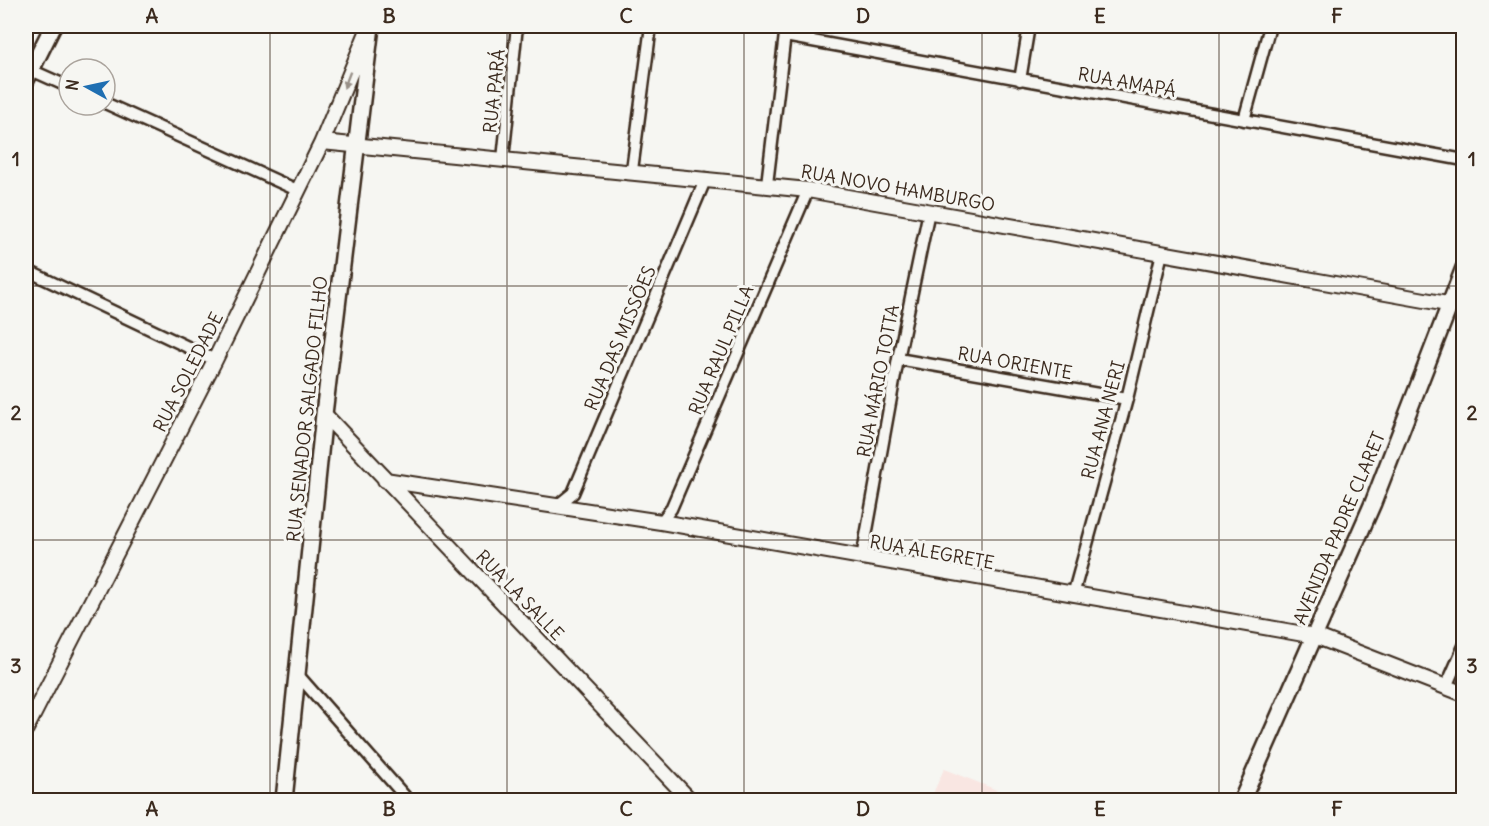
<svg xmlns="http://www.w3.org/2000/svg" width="1489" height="826" viewBox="0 0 1489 826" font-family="Delius,sans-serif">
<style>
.built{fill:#f9e6e2}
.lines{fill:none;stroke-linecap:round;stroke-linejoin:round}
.minor-casing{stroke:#3b2a1e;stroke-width:15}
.tertiary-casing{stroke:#3b2a1e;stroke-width:18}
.secondary-casing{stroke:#3b2a1e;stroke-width:20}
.minor{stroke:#f6f6f2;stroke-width:10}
.tertiary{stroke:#f6f6f2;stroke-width:14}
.secondary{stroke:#f6f6f2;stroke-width:15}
.oneway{fill:#989088}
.grid{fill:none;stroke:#3b2a1e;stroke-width:1.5;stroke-opacity:0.55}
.labels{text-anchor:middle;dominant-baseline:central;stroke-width:6;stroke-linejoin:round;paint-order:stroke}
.street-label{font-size:18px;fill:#3b2a1e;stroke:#f6f6f2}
.neatline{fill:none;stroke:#3b2a1e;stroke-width:2}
.grid-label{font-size:20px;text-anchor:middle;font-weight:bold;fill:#3b2a1e}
</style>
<rect width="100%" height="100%" fill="#f6f6f2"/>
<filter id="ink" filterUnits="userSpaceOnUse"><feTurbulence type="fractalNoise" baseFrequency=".0167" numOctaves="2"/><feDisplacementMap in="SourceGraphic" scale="12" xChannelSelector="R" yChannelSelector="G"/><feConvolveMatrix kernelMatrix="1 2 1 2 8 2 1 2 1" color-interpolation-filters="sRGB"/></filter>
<g filter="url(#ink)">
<!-- built -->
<path class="built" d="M944,769l78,31h-92z"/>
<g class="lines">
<!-- minor casing -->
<g class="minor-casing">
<path id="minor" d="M785,36l679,124
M31,70l38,17
M1020,80l9,-54
M105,103l192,87
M1244,120l26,-94
M503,159l14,-133
M632,170l19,-144
M767,184l19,-158
M26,270l189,90
M898,359l229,40
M557,506l16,-13 133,-315
M661,522l10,-13 137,-319
M862,558l36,-199 31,-148
M1073,595l54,-196 35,-146
M298,675l110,125
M1446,687l18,-41
M26,797l5,3"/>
</g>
<!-- tertiary casing -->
<g class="tertiary-casing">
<path id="tertiary" d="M322,142l486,48 656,117
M324,414l366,386
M385,480l276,42 654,114 149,58
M26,729l189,-369 107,-218 46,-112"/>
</g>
<!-- secondary casing -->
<g class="secondary-casing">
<path id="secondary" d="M26,80l27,-54
M284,800l40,-386 47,-388
M1242,800l131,-297 91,-235"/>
</g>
<!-- minor -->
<use href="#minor" class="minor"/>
<!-- tertiary -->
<use href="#tertiary" class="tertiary"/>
<!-- secondary -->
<use href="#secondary" class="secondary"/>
</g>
<!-- one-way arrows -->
<defs><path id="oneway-solid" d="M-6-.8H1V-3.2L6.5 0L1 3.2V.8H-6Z" transform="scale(1.5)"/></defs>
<use class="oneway" href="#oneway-solid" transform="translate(347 80) rotate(111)"/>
</g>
<!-- grid -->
<path class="grid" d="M270,26v774M507,26v774M744,26v774M982,26v774M1219,26v774M26,286h1438M26,540h1438"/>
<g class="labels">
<!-- street labels -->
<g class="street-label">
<text transform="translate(1127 82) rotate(10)">RUA AMAPÁ</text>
<text transform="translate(494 91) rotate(-84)">RUA PARÁ</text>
<text transform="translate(898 188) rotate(10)">RUA NOVO HAMBURGO</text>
<text transform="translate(620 338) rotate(-67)">RUA DAS MISSÕES</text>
<text transform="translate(721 350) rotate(-67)">RUA RAUL PILLA</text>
<text transform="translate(1015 363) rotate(10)">RUA ORIENTE</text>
<text transform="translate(188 372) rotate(-63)">RUA SOLEDADE</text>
<text transform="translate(878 381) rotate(-79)">RUA MÁRIO TOTTA</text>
<text transform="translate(307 409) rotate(-84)">RUA SENADOR SALGADO FILHO</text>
<text transform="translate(1103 420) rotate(-75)">RUA ANA NERI</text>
<text transform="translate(1339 528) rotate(-67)">AVENIDA PADRE CLARET</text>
<text transform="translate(932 552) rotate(10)">RUA ALEGRETE</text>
<text transform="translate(520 595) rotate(46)">RUA LA SALLE</text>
</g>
</g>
<!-- margin -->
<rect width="1489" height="826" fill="none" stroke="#f6f6f2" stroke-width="66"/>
<!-- north arrow -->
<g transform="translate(87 87) rotate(278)"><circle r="28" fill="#f6f6f2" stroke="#aba49d" stroke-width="1.5"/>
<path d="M0-4.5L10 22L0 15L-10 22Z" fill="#1f6fb2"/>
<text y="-9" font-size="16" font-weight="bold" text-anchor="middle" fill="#3b2a1e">N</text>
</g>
<rect x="33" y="33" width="1423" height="760" class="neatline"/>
<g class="grid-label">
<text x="152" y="23">A</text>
<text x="389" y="23">B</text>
<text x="626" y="23">C</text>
<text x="863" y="23">D</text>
<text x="1100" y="23">E</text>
<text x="1337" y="23">F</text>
<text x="16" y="166">1</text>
<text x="1472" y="166">1</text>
<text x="16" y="420">2</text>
<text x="1472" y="420">2</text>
<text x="16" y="673">3</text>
<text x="1472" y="673">3</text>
<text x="152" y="816">A</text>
<text x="389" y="816">B</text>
<text x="626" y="816">C</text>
<text x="863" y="816">D</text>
<text x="1100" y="816">E</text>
<text x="1337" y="816">F</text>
</g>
</svg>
